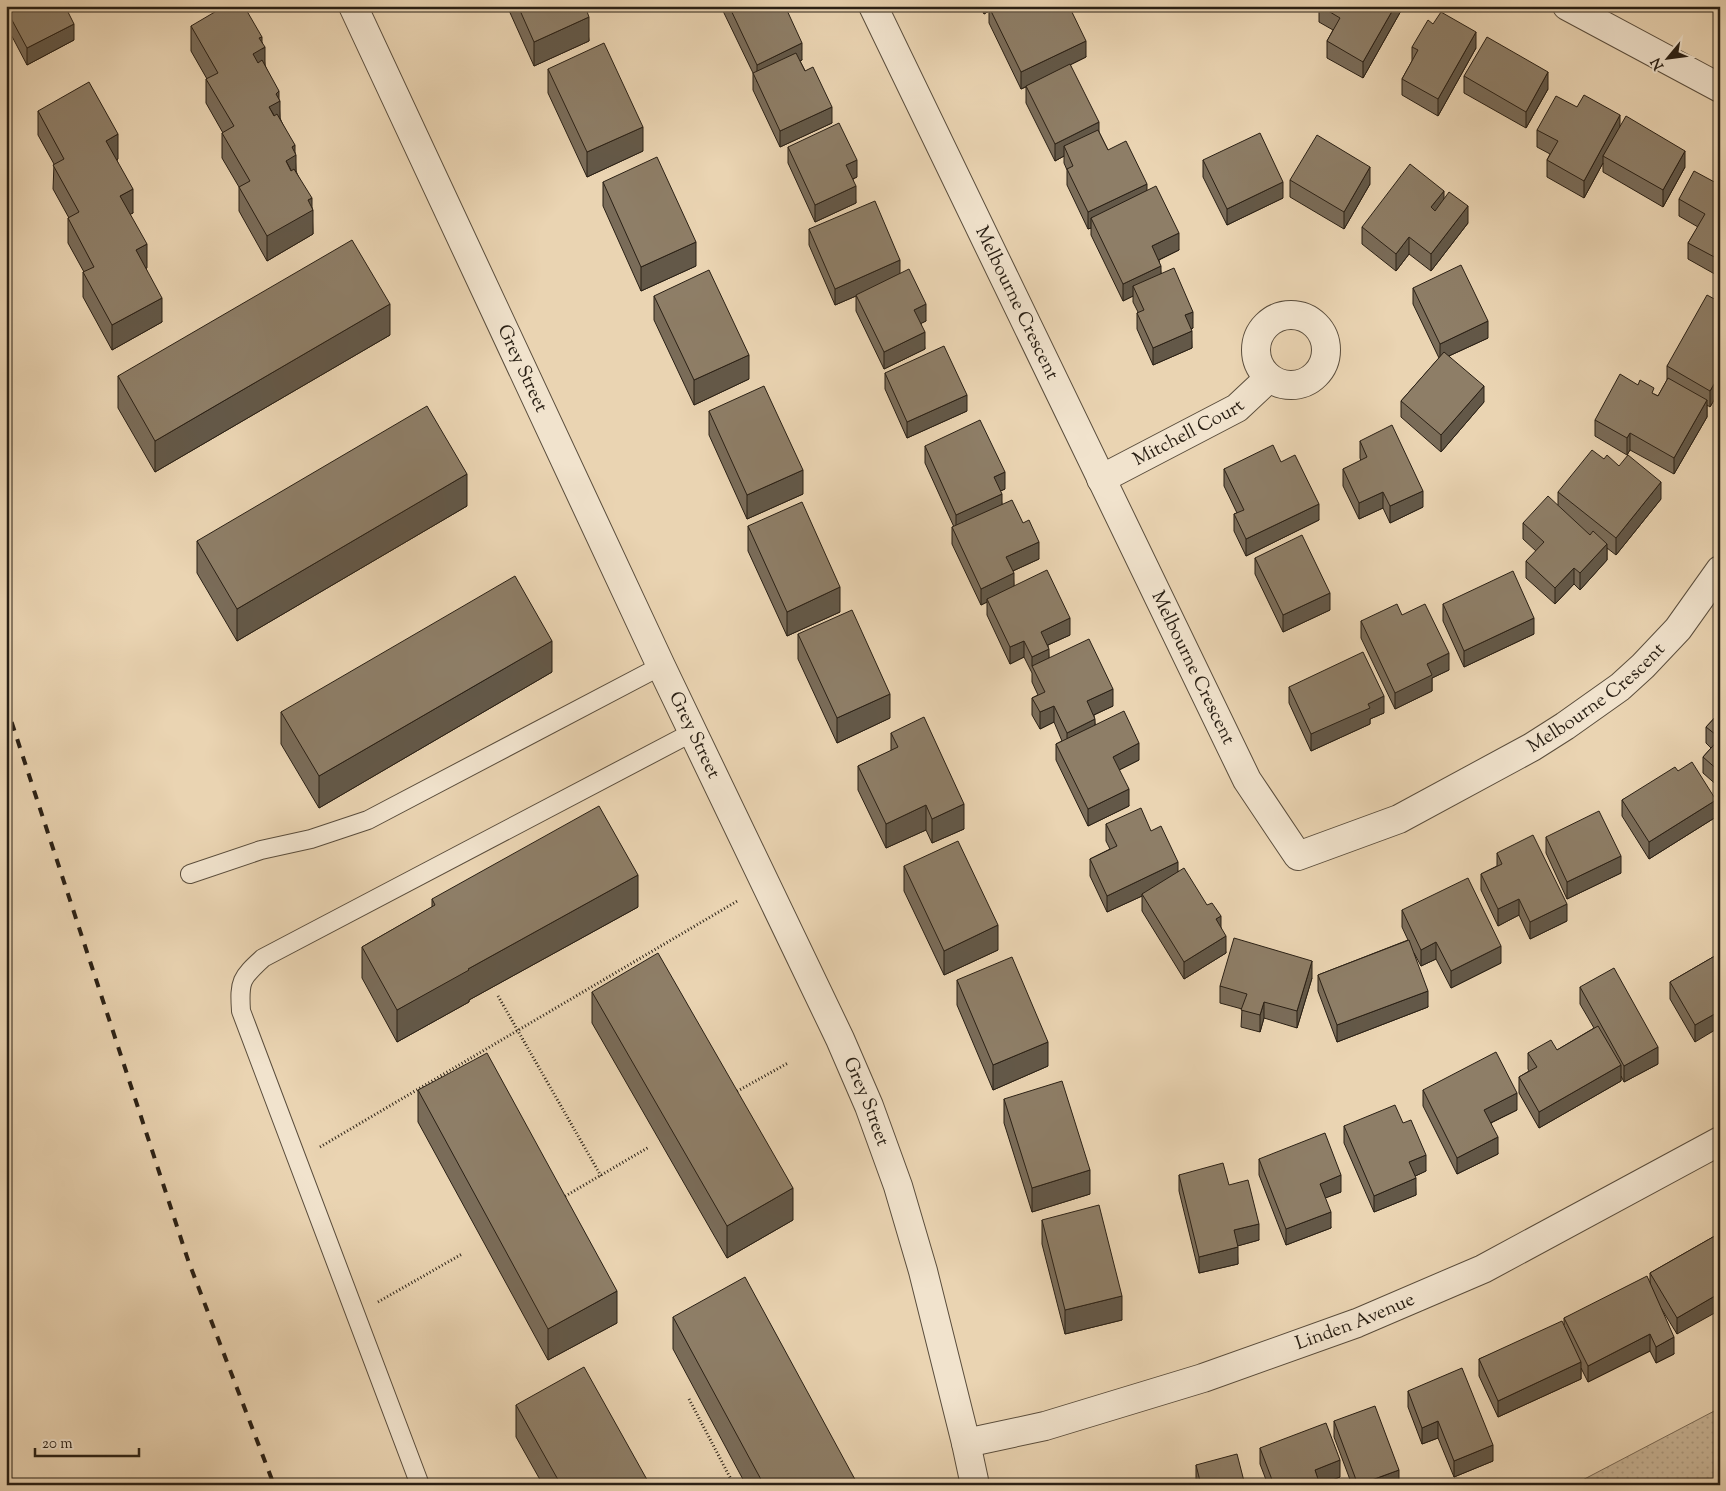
<svg xmlns="http://www.w3.org/2000/svg" width="1726" height="1491" viewBox="0 0 1726 1491" font-family="'Sorts Mill Goudy',serif">
<style>
.grass{fill:url(#grass-dots);stroke:#7a6a56}
.lines{fill:none;stroke-linecap:round;stroke-linejoin:round}
.service-casing{stroke:#5a4d3c;stroke-width:20}
.minor-casing{stroke:#5a4d3c;stroke-width:30}
.tertiary-casing{stroke:#5a4d3c;stroke-width:30}
.path{stroke:#2a2015;stroke-width:3;stroke-dasharray:1 2.5;stroke-linecap:butt}
.service{stroke:#f1e3cd;stroke-width:18}
.minor{stroke:#f1e3cd;stroke-width:28}
.tertiary{stroke:#f1e3cd;stroke-width:28}
.rail{stroke:#2a2015;stroke-width:4;stroke-dasharray:9 9;stroke-linecap:butt}
.wall{fill:#7a6c59;stroke:#2a2015}
.shaded-wall{fill:#635848;stroke:#2a2015}
.building{fill:#8e7e67;stroke:#2a2015}
.labels{text-anchor:middle;dominant-baseline:central;stroke-width:4;stroke-linejoin:round;paint-order:stroke}
.street-label{font-size:19px;fill:#2a2015;stroke:#f1e3cd}
</style>
<defs>
<pattern id="grass-dots" width="8" height="8" patternUnits="userSpaceOnUse" patternTransform="scale(1.25)"><rect width="8" height="8" fill="#c9b597"/><path d="M2 2h.1M6 6h.1" fill="none" stroke="#ad9b81" stroke-width="1.8" stroke-linecap="round"/></pattern>
</defs>
<rect width="100%" height="100%" fill="#ead4b2"/>
<filter id="stains"><feTurbulence type="fractalNoise" baseFrequency=".004" numOctaves="4"/><feColorMatrix values="0 0 0 0 .2 0 0 0 0 .09 0 0 0 0 .02 0 0 0 .5 -.17"/></filter>
<radialGradient id="worn" r=".72"><stop offset=".6" stop-color="#630" stop-opacity="0"/><stop offset="1" stop-color="#630" stop-opacity=".3"/></radialGradient>
<!-- grass -->
<path class="grass" d="M1720,1408v77h-147z"/>
<g class="lines">
<!-- service casing -->
<g class="service-casing">
<path id="service" d="M190,874l71,-24 50,-11 57,-19 293,-154
M420,1485l-179,-474c-2,-30 0,-33 22,-53l430,-226"/>
</g>
<!-- minor casing -->
<g class="minor-casing">
<g id="minor">
<path id="s1" d="M873,6l374,774 51,76 101,-37 133,-72 33,-21 55,-39 23,-21 35,-37 42,-59"/>
<path d="M1567,6l153,82"/>
<circle cx="1291" cy="350" r="35"/>
<path id="s2" d="M1101,479l136,-71 32,-30"/>
<path id="s3" d="M966,1443l79,-17 158,-48 154,-55 126,-54 237,-128"/>
</g>
</g>
<!-- tertiary casing -->
<g class="tertiary-casing">
<g id="tertiary">
<path id="s4" d="M353,6l308,660 179,373 29,67 29,80 25,85 43,172 9,42"/>
</g>
</g>
<!-- path -->
<path class="path" d="M498,996l103,180
M734,1093l54,-30
M320,1147l419,-247
M562,1198l87,-51
M378,1302l84,-48
M689,1399l45,86"/>
<!-- service -->
<use href="#service" class="service"/>
<!-- minor -->
<use href="#minor" class="minor"/>
<!-- tertiary -->
<use href="#tertiary" class="tertiary"/>
<!-- rail -->
<path class="rail" d="M6,705l182,555 86,225"/>
</g>
<!-- wall -->
<path class="wall" d="M6,6l68,34 -47,25 -21,-40z
M507,6h78l4,35 -55,25z
M723,6h62l17,54 -2,1 32,62 -52,24 -27,-57v-17l-30,-62z
M980,6h89l17,51 -16,8 29,67 9,18 39,41 32,59 -20,10 2,13 32,55 -2,1 1,19 -39,17 -16,-36v-16l1,-1 -5,-10v-6l-10,5 -32,-66v-7l-3,1 -21,-44v-15l-3,-7v-7l-9,5 -29,-58v-16l-5,2 -32,-66v-12l-5,3z
M1319,6h83v3l-39,69 -36,-20v-17l6,-11 -14,-8z
M191,26l71,16 3,23 14,35 1,18 15,35 1,18 16,37 1,26 -46,27 -28,-50v-24l-17,-29v-25h1l-17,-30v-24h1l-16,-28z
M1412,47l64,1 -38,68 -36,-21v-16l10,-18z
M548,69l95,82 -56,26 -39,-84z
M1464,76l84,13 -22,39 -62,-35z
M1577,107l43,19 65,41 -22,40 -60,-35v-9l-19,35 -37,-21v-17l3,-6 -13,-7v-17z
M38,111l80,48 -1,1 16,53 -3,1 32,108 -50,28 -29,-53v-25h1l-16,-29v-25h1l-16,-29 1,-25 -16,-29z
M788,147l69,30 -4,2 3,24 -41,19 -27,-59z
M1203,160l80,38 -56,27 -24,-48z
M1290,180l80,4 -26,45 -54,-32z
M603,182l93,84 -55,25 -38,-85z
M1720,185v92l-32,-18v-16l10,-16 -19,-11v-17z
M1444,199l24,24 -37,48 -22,-17 -13,17 -34,-27v-17z
M809,229l91,44 26,48 -5,2 4,26 -41,20 -28,-58v-15l-21,9 -26,-60z
M1413,288l75,50 -39,18 35,46 -43,50 -40,-35v-16l38,-43 -26,-54z
M654,296l95,83 -55,26 -40,-85z
M1720,302v88l-10,17 -3,-2v12l-33,57 -44,-24 -3,5 -32,-19v-16l59,-26 4,2 9,-16v-14z
M390,335l-235,137 -37,-64v-32z
M885,373l82,38 -60,27 -22,-49z
M709,411l94,83 -56,25 -38,-84z
M1360,441l63,66 -33,16 -7,-15 -24,11 -16,-33v-17l18,-8 -1,-3z
M925,446l80,43 -5,2 2,13 37,55 -26,12 1,15 56,49 -22,10 1,13 64,48 -19,9 1,9 44,36 -20,10 10,36 -41,20 -32,-66v-16l6,-3 -8,-19 -14,7 -8,-14v-17l6,-3 -6,-13v-9l-8,-16 -14,7 -23,-49v-13l-6,3 -29,-61v-17h2l-29,-64z
M1281,462l38,58 -73,36 -12,-25v-17l3,-1 -13,-27v-17z
M1619,466l42,33 -45,56 -9,-7v12l-27,30 -6,-6 -19,20 -29,-26v-17l10,-10 -13,-12v-16l35,-18v-13z
M467,506l-230,135 -40,-68v-32z
M748,526l92,86 -53,24 -39,-85z
M1255,558l75,52 -47,22 -28,-58z
M1443,604l91,30 -70,33 -21,-46z
M1402,615l47,55 -17,8v13l-37,18 -34,-71v-17z
M798,634l92,84 -53,25 -39,-84z
M552,672l-233,136 -38,-64v-32z
M1289,687l95,26 -14,6v5l-59,27 -22,-48z
M1720,712v76l-17,-15v-16l8,-9 -5,-5v-16z
M891,733l73,96 -32,14 -6,-13 -40,18 -28,-58v-24l33,-15z
M1678,771l38,46 -67,42 -27,-43v-16z
M1106,824l45,7 27,40 43,57 5,25 -42,26 -42,-68v-15l-35,16 -17,-36v-17l20,-10 -4,-8z
M1546,837l75,36 -54,26 -21,-46z
M1497,853l70,68 -37,18 -11,-24 -21,11 -17,-36v-16l16,-8z
M904,866l94,84 -54,25 -40,-84z
M432,899l206,8 -169,93v2l-72,40 -35,-64v-31l70,-40z
M1402,910l99,53 -50,25 -15,-29 -15,7 -7,-13 14,54 -91,35 -19,-51v-16l90,-35 -6,-13z
M1720,953l-25,89 -25,-43v-17z
M1312,978l-15,50 -33,-10 -4,14 -19,-5 1,-18 -22,-6v-17z
M957,980l91,86 -55,24 -36,-85z
M1580,987l78,77 -34,18 -3,-6v5l-82,47 -20,-35v-16l10,-6 -1,-2v-16l29,-3 37,-22 -14,-24z
M592,992l201,228 -66,38 -135,-235z
M418,1090l199,233 -69,37 -130,-238z
M1423,1090l94,20 -26,13 7,31 -41,20 -34,-68z
M1004,1099l86,95 -58,18 -28,-89z
M1403,1123l23,48 -11,5 1,19 -42,17 -30,-69v-17z
M1259,1159l82,33 -16,6 6,30 -45,17 -27,-70z
M1179,1175l50,10 30,55 -22,6 1,18 -39,9 -20,-82z
M1042,1220l80,100 -57,14 -23,-90z
M1720,1233l-43,101 -16,-26 13,46 -18,9 -6,-12 -62,31 -7,-14v11l-83,38 -19,-41v-17l85,-34v-7l86,-34v-11z
M673,1317l185,168h-112l-73,-136z
M1408,1391l85,70 -39,16 -16,-39 -16,6 -14,-37z
M516,1405l134,80h-107l-27,-48z
M1334,1421l65,64h-47l-18,-48z
M1260,1448l80,29 -20,8h-52l-8,-21z
M1196,1465l49,20h-48l-1,-4z"/>
<!-- shaded-wall -->
<path class="shaded-wall" d="M712,6h6l-6,4z
M984,6h15l-10,1v4l-5,3z
M1395,6h7v3l-39,69v-16z
M589,17v24l-55,25v-24z
M74,24v16l-47,25v-17z
M1476,32v16l-38,68v-17z
M262,37v12l3,-2v25l-12,6v-24l6,-16z
M1086,41v16l-65,32v-17z
M802,43v17l-45,22v-17z
M1548,72v17l-22,39v-16z
M279,91v10h1v24l-11,-18 7,-13z
M832,107v16l-52,24v-16z
M1620,115v16l-17,25v7l-19,35v-17z
M1099,122v16l-35,8v10l-9,5v-17z
M643,127v24l-56,26v-25z
M118,134v25l-12,6v-24z
M295,145v10h1v24l-10,-18 6,-14z
M1685,151v16l-22,40v-17z
M857,160v17l-11,5v-17z
M1370,167v17l-26,45v-17z
M1283,182v16l-56,27v-16z
M1147,184v16l-56,18v10l-3,1v-17z
M856,186v17l-41,19v-17z
M133,189v24l-13,7v-24z
M1444,191v16l-13,17v-17z
M312,198v13l1,-1v24l-46,27v-25l41,-36z
M1468,206v17l-37,48v-17z
M1179,233v17l-27,13v-17z
M1409,237v17l-13,17v-17z
M696,242v24l-55,25v-24z
M147,244v24l-11,7v-25z
M900,260v17l-65,28v-16z
M1161,266v16l-28,4v10l-10,5v-17z
M162,298v24l-50,28v-25z
M390,304v31l-235,137v-31z
M926,304v17l-12,6v-17z
M1193,312v16l-8,4v-17z
M1488,321v17l-48,22v-16z
M1192,331v17l-39,17v-17z
M925,332v17l-41,20v-17z
M749,355v24l-55,26v-25z
M1720,374v16l-10,17v-16z
M1484,386v16l-43,50v-17z
M967,395v16l-60,27v-16z
M1707,400v17l-33,57v-16z
M1630,433v17l-3,5v-17z
M803,470v24l-56,25v-24z
M1005,472v17l-11,5v-17z
M467,474v32l-230,135v-32z
M1661,482v17l-45,56v-17z
M1423,491v16l-33,16v-17z
M1383,492v16l-24,11v-16z
M1002,494v16l-46,22v-17z
M1319,504v16l-73,36v-17z
M1039,542v17l-33,15v-17z
M1607,544v16l-27,30v-17z
M1574,568v16l-19,20v-16z
M1014,573v17l-27,9v3l-6,3v-16z
M840,587v25l-53,24v-24z
M1330,593v17l-47,22v-17z
M1070,618v17l-29,13v-16z
M1534,618v16l-70,33v-16z
M552,641v31l-233,136v-32z
M1024,641v16l-14,7v-17z
M1049,649v16l-17,1v-9z
M1449,653v17l-17,8v13l-37,18v-16l32,-29z
M1113,689v17l-26,12v-17z
M890,694v24l-53,25v-25z
M1384,696v17l-14,6v5l-59,27v-17l57,-30z
M1054,706v16l-14,7v-17z
M1095,719v16l-28,14v-16z
M1139,743v17l-26,13v-16z
M1129,789v17l-41,20v-17z
M1716,800v17l-67,42v-17z
M964,804v25l-32,14v-24z
M926,805v25l-40,18v-24z
M1621,856v17l-54,26v-17z
M1178,862v17l-36,15v2l-35,16v-16z
M638,875v32l-169,93v2l-72,40v-32l71,-41z
M1519,899v16l-21,11v-17z
M1567,904v17l-37,18v-17z
M1221,916v17l-5,-14z
M998,925v25l-54,25v-24z
M1226,936v17l-42,26v-17z
M1436,942v17l-15,7v-16z
M1501,946v17l-50,25v-17z
M1312,961v17l-15,50v-17z
M1428,991v16l-91,35v-17z
M1264,1002v16l-4,14v-17z
M1720,1011v16l-25,15v-17z
M1048,1042v24l-55,24v-25z
M1658,1047v17l-34,18v-16z
M1621,1065v16l-82,47v-16z
M1517,1093v17l-33,16v-16z
M1498,1137v17l-41,20v-16z
M1426,1155v16l-17,8v-17z
M1090,1170v24l-58,18v-24z
M1341,1175v17l-21,8v-16z
M1416,1178v17l-42,17v-16z
M793,1188v32l-66,38v-32z
M1331,1212v16l-45,17v-16z
M1259,1224v16l-25,7v-17z
M1238,1247v17l-39,9v-16z
M617,1291v32l-69,37v-31z
M1720,1293v17l-43,24v-16z
M1122,1296v24l-57,14v-24z
M1650,1334v17l-62,31v-16z
M1674,1337v17l-18,9v-16z
M1581,1362v17l-83,38v-16z
M1438,1421v17l-16,6v-16z
M1493,1445v16l-39,16v-16z
M1340,1460v17l-21,8 -4,-15z
M1399,1470v15h-40z"/>
<!-- building -->
<path class="building" d="M6,6h59l9,18 -47,24 -21,-39z
M225,6h15l1,2 3,-2 18,31 -3,1 6,9 -12,7 5,9 4,-3 17,31 -3,3 4,7 -11,6 5,9 3,-2 18,31 -3,2 4,8 -10,6 5,10 3,-2 18,29 -4,2 5,10 -46,26 -28,-49 11,-6 -28,-48 12,-7 -28,-47 12,-6 -27,-47z
M518,6h67l4,11 -55,25z
M729,6h56l17,37 -45,22z
M990,6h79l17,35 -65,31 -32,-65z
M1320,6h75l-32,56 -36,-21 13,-23z
M1441,12l35,20 -38,67 -36,-20 16,-29 -6,-3 16,-27 5,4z
M1487,37l61,35 -22,40 -62,-36z
M604,43l39,84 -56,25 -39,-83z
M796,53l9,18 8,-4 19,40 -52,24 -27,-58z
M1070,64l29,58 -44,22 -29,-58z
M89,82l29,52 -12,7 27,48 -13,7 27,48 -11,6 26,48 -50,27 -29,-53 11,-5 -26,-49 11,-6 -26,-47 11,-6 -26,-48z
M1584,95l36,20 -36,66 -37,-21 11,-19 -21,-11 19,-34 21,11z
M1626,116l59,35 -22,39 -60,-34z
M839,123l18,37 -11,5 10,21 -41,19 -27,-58z
M1098,130l10,20 18,-9 21,43 -59,28 -21,-43 6,-3 -9,-20z
M1260,133l23,49 -56,27 -24,-49z
M1317,135l53,32 -26,45 -54,-32z
M657,157l39,85 -55,25 -38,-85z
M1410,164l34,27 -13,16 4,4 14,-19 19,14 -37,48 -22,-17 -13,17 -34,-27z
M1694,171l26,14v75l-32,-17 17,-29 -26,-15z
M1156,186l23,47 -27,13 9,20 -38,18 -32,-66z
M875,201l25,59 -65,29 -26,-60z
M352,240l38,64 -235,137 -37,-65z
M1461,265l27,56 -48,23 -27,-56z
M1174,268l19,44 -8,3 7,16 -39,17 -16,-35 7,-3 -11,-24z
M909,269l17,35 -12,6 11,22 -41,20 -28,-57z
M709,270l40,85 -55,25 -40,-84z
M1707,295l13,7v72l-10,17 -43,-25z
M944,346l23,49 -60,27 -22,-49z
M1444,352l40,34 -43,49 -40,-34z
M1620,374l18,11 2,-5 14,8 -2,5 6,3 10,-18 39,22 -33,58 -44,-25 -3,5 -32,-18z
M764,386l39,84 -56,25 -38,-84z
M427,406l40,68 -230,135 -40,-68z
M980,420l25,52 -11,5 8,17 -46,21 -31,-69z
M1392,425l31,66 -33,15 -7,-14 -24,11 -16,-34 24,-12 -7,-16z
M1273,445l8,17 14,-7 24,49 -73,35 -12,-25 10,-4 -20,-41z
M1592,450l12,9 3,-4 12,11 9,-11 33,27 -45,56 -58,-46z
M1548,496l42,39 3,-4 14,13 -27,29 -6,-5 -19,20 -29,-27 18,-19 -21,-19z
M1012,500l11,23 6,-3 10,22 -33,15 8,16 -33,16 -29,-62z
M802,502l38,85 -53,25 -39,-86z
M1302,535l28,58 -47,22 -28,-57z
M1047,570l23,48 -29,14 8,17 -17,8 -8,-16 -14,6 -23,-48z
M1513,571l21,47 -70,33 -21,-47z
M515,576l37,65 -233,135 -38,-64z
M1397,604l5,11 23,-11 24,49 -22,11 5,11 -37,18 -34,-72z
M852,610l38,84 -53,24 -39,-84z
M1089,639l24,50 -26,12 8,18 -28,14 -13,-27 -14,6 -8,-14 13,-6 -13,-26z
M1363,652l21,44 -16,8 2,4 -59,26 -22,-47z
M1124,711l15,32 -26,14 16,32 -41,20 -32,-65z
M1720,712v60l-17,-15 17,-19 -14,-11z
M924,717l40,87 -32,15 -6,-14 -40,19 -28,-58 40,-19 -7,-14z
M1692,762l24,38 -67,42 -27,-42 53,-33 3,4z
M599,806l39,69 -170,94 1,1 -72,40 -35,-63 73,-42 -3,-6z
M1141,808l10,23 10,-5 17,36 -71,34 -17,-37 27,-13 -11,-22z
M1599,811l22,45 -54,26 -21,-45z
M1533,835l34,69 -37,18 -11,-23 -21,10 -17,-35 21,-10 -5,-11z
M958,841l40,84 -54,26 -40,-85z
M1184,868l23,37 5,-2 9,13 -5,3 10,17 -42,26 -42,-68z
M1468,878l33,68 -50,25 -15,-29 -15,8 -19,-40z
M1234,938l78,23 -15,50 -33,-9 -4,13 -19,-5 6,-16 -27,-8z
M1409,940l19,51 -91,34 -19,-50z
M658,953l135,235 -66,38 -135,-234z
M1720,953v58l-25,14 -25,-43z
M1012,957l36,85 -55,23 -36,-85z
M1614,968l44,79 -34,19 -44,-79z
M1598,1026l23,39 -82,47 -20,-35 18,-10 -9,-14 23,-13 6,10z
M1496,1052l21,41 -33,17 14,27 -41,21 -34,-68z
M487,1053l130,238 -69,38 -130,-239z
M1062,1081l28,89 -58,18 -28,-89z
M1395,1105l8,18 8,-3 15,35 -17,7 7,16 -42,18 -30,-70z
M1325,1133l16,42 -21,9 11,28 -45,17 -27,-70z
M1223,1163l6,22 19,-5 11,44 -25,6 4,17 -39,10 -20,-82z
M1099,1205l23,91 -57,14 -23,-90z
M1720,1233v60l-43,25 -27,-45z
M1647,1276l27,61 -18,10 -6,-13 -62,32 -24,-48z
M745,1277l113,208h-94l-91,-168z
M1562,1321l19,41 -83,39 -19,-42z
M584,1367l66,118h-89l-45,-80z
M1462,1368l31,77 -39,16 -16,-40 -16,7 -14,-37z
M1375,1406l24,64 -41,15 -24,-64z
M1326,1423l14,37 -25,10 5,15h-46l-14,-37z
M1237,1454l8,31h-44l-5,-20z
M1152,1481l1,4h-16z
M1169,1481l2,4h-17z
M1119,1482l1,3h-10z"/>
<g class="labels">
<!-- street labels -->
<g class="street-label">
<text stroke="none"><textPath href="#s1" startOffset="330">Melbourne Crescent</textPath></text>
<text stroke="none"><textPath href="#s4" startOffset="400">Grey Street</textPath></text>
<text stroke="none"><textPath href="#s2" startOffset="99">Mitchell Court</textPath></text>
<text stroke="none"><textPath href="#s1" startOffset="735">Melbourne Crescent</textPath></text>
<text stroke="none"><textPath href="#s1" startOffset="1291">Melbourne Crescent</textPath></text>
<text stroke="none"><textPath href="#s4" startOffset="805">Grey Street</textPath></text>
<text stroke="none"><textPath href="#s4" startOffset="1210">Grey Street</textPath></text>
<text stroke="none"><textPath href="#s3" startOffset="408">Linden Avenue</textPath></text>
</g>
</g>
<!-- margin -->
<rect width="1726" height="1491" fill="none" stroke="#ead4b2" stroke-width="25"/>
<rect x="8" y="8" width="1711" height="1476" fill="none" stroke="#2a2015" stroke-width="2.5"/>
<rect x="12" y="12" width="1701" height="1466" fill="none" stroke="#2a2015"/>
<!-- north arrow -->
<g transform="translate(1668 58) rotate(241)" stroke="#f1e3cd" stroke-width="4" paint-order="stroke">
<path d="M0-4L9 19L0 12L-9 19Z" fill="#2a2015"/>
<text y="-8" font-size="14" font-weight="bold" text-anchor="middle" fill="#2a2015">N</text>
</g>
<!-- scale -->
<path d="M35 1448v8h104v-8" fill="none" stroke="#2a2015" stroke-width="2.5"/>
<text x="42" y="1448" font-size="15" fill="#2a2015" stroke="#f1e3cd" stroke-width="4" paint-order="stroke">20 m</text>
<rect width="100%" height="100%" filter="url(#stains)"/>
<rect width="100%" height="100%" fill="url(#worn)"/>
</svg>
